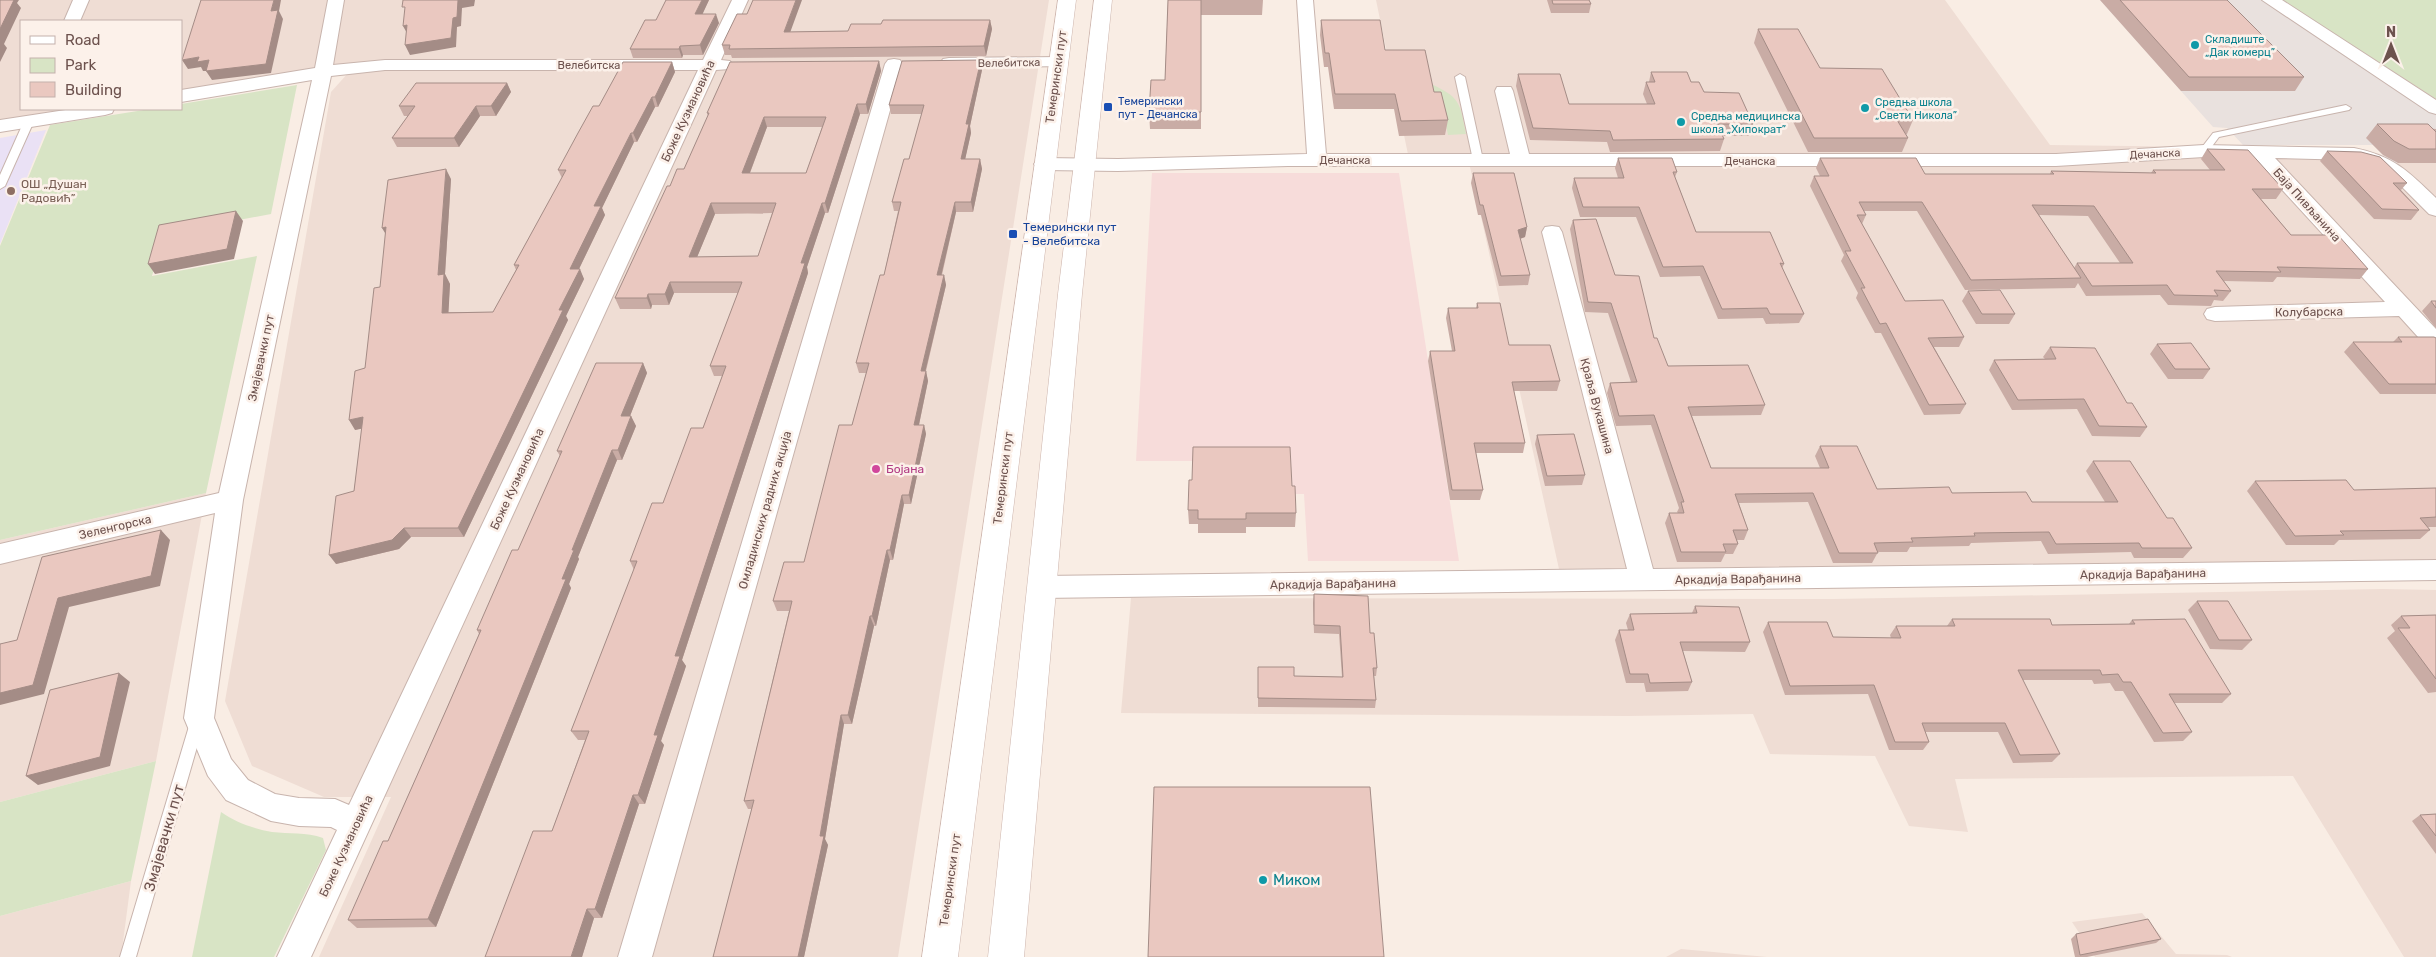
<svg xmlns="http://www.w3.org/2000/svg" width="2436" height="957" viewBox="0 0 2436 957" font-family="Rubik,sans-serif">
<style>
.residential{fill:#efddd4}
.commercial{fill:#f7dcda}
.industrial{fill:#e9e1de}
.education{fill:#eae1f5}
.green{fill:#d8e4c5}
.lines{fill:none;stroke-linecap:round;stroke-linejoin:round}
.lane-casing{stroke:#c8b4ad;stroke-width:2}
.street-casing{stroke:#c8b4ad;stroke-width:2}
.secondary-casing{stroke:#cdb5ad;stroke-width:1}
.lane{fill:#fff;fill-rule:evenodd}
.street{fill:#fff;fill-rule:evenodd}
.secondary{fill:#fff;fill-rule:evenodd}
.wall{fill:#c9aca5;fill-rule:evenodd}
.shaded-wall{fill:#a48c86}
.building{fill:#eac8c0;stroke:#a48c86;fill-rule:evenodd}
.culture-dot{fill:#0f9aa8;stroke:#fcf1ea;stroke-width:2}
.transit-dot{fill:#1a4fb4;stroke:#fcf1ea;stroke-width:2}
.education-dot{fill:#8d6e63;stroke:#fcf1ea;stroke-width:2}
.hotel-dot{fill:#d1479c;stroke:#fcf1ea;stroke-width:2}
.labels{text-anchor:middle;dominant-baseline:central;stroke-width:5;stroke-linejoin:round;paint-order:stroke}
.far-culture-label{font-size:11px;fill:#0d838f;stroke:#fcf1ea;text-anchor:start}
.far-street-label{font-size:11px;fill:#6d524e;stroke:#fcf1ea}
.far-transit-label{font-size:11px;fill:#164399;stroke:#fcf1ea;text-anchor:start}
.street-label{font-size:12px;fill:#6d524e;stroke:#fcf1ea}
.education-label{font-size:12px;fill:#785e54;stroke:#fcf1ea;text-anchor:start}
.transit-label{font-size:12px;fill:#164399;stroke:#fcf1ea;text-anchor:start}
.hotel-label{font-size:12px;fill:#b23c85;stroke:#fcf1ea;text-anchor:start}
.near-street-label{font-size:15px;fill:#6d524e;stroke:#fcf1ea}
.near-culture-label{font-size:15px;fill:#0d838f;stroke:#fcf1ea;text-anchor:start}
</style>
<rect width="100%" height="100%" fill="#f9ede4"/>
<!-- residential -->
<path class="residential" d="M0,0h1049l-151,957h-579l72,-160h-67l-72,-31 -27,-65 106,-609 27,-30 -177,29v-70h-160v88h50l-71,11z
M1376,0h569l105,145 312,4 13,15 61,-3v400l-877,8 -89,-402 -60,-3z
M206,493l-50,268 -156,41v-262z
M2382,589l54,1v367h-32l-111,-181 -338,3 13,53 -59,-6 -34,-70 -105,-2 -17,-40 -125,2 -507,-3 10,-115 703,1z
M131,881l-10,76h-121v-41z
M2142,913l34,41 51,1 5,2h-137l-23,-35z
M1681,949l86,8h-101z"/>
<!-- commercial -->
<path class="commercial" d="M1152,173h247l60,388h-151l-4,-67h-111v-33h-57z"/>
<!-- industrial -->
<path class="industrial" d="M2100,0h162l174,114v49h-45l-18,-18h-130l-16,-17 -14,-1z"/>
<!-- education -->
<path class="education" d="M46,130l-46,114v-106z"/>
<!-- green -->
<path class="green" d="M2282,0h154v99z
M1429,83c31,14 31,19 37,51l-18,1 -6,-29z
M297,85l-26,129 -107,20 -12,42 105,-20 -51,237 -206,47v-294l50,-121 100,-16h31v-5z
M156,761l-25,120 -131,35v-114z
M221,812c14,10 33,17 51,20 17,2 34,0 51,6l3,12 -52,107h-82z"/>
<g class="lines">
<!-- lane casing -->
<g class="lane-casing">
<path id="lane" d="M1460,74l5,3 18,83 -5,3 -5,-3 -18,-83z
M2346,105l5,3 -2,2 -130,27 -12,16 -3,1 -5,-3 14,-18z
M29,118l5,3 -29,65 -5,3v-14l24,-54z
M197,717l5,2 2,4 -68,234h-16l70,-234 2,-4z"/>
</g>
<!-- street casing -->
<g class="street-casing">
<path id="street" d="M73,0h16l-9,21h-16z
M328,0h16l-11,65 52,-5h318l29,-60h16l-27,60 9,1 3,4 -3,4 -14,1 -405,887h-34l60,-127 -6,-3 -32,-1 -28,-5 -45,-21 -18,-24 -24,-58 31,-205 -215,51v-20l219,-51 93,-413 -131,22v-12l134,-22zM385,70h313l-349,735 -14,-6 -36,-1 -24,-4 -27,-14 -17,-21 -17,-41 29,-218 88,-424z
M1297,0h16l13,154h184l-15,-63 2,-4h14l2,4 16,63h527l148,-9 150,3c40,8 54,23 82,50v18l-7,-2 -36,-36 -20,-13 -19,-5 -79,-2 161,171v22l-8,-3 -29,-32 -184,5 -8,-2 -3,-5 3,-5 8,-2 170,-5 -132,-144 -49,-1 -148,9h-768l-170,5 -74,-1 -7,-2 -3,-4 3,-4 7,-2 74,1 189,-5z
M2262,0h20l154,100v14l-7,-2z
M1059,57l6,1 3,4 -3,4 -116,2 -6,-1 -3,-4 3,-4 6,-1z
M894,59l6,1 3,4 -251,893h-34l267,-893 3,-4z
M72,109h42l-2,4 -7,2 -105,17v-12z
M1552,226l7,1 3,5 91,337 783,-9v20l-1395,18 -9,-3 -4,-8 4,-8 9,-3 586,-7 -85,-337 3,-5z"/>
</g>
<!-- secondary casing -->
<g class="secondary-casing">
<path id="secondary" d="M1058,0h18l-118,957h-36z
M1094,0h18l-30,294 -58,663h-36l70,-663z"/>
</g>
<!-- lane -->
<use href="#lane" class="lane"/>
<!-- street -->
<use href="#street" class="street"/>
<!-- secondary -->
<use href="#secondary" class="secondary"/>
</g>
<!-- wall -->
<path class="wall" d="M666,0h43l-7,14 17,9 -16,32h-20l-1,3h-49l-3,-9 26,-29z
M1168,0h95l-1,15h-61v114h-51l-1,-17 16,-32z
M1547,0h42l2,4 -2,9h-38z
M2100,0h127l77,77 -9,14h-114z
M990,20l2,9 -6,27 -254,2 -1,-3h-6l-3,-10 68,-13 58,-1 33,-7z
M1321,20l64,30 49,42 14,28 -3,15 -46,1 -5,-27h-60l-6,-42h-4l-4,-32z
M1758,29l62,39 93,52 -6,14h-1l2,4 -6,14h-94l-54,-109z
M879,61l2,10 -13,43h-8l-32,99h-3l-18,54 1,6 -126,387 4,6 -25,75 3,4 -19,59h-6l-37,114h-8l-12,39 -30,-126 33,-91h-7l-7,-9 63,-161 -4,-9 33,-58 40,-75 19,-52h-8l-4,-10 28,-73h-64l-5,12h-17l-1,4h-31l-5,-11 55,-112 14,-17 24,-53 -1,-3zM767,127h55l-16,46h-56zM772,213l-14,43 -61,1 18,-43z
M672,62l3,10 -17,35h-3l-18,35h-3l-32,66 3,7 -26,54 5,10 -18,37 2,4 -104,217h-53l-12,12 -63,15 18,-73 8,-63 -7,2 10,-62 15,-81 71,-108 -6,95 5,10 -2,28h45l23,-42 -2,-5 48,-87 -4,-8 41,-64z
M982,70l-12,56 1,7 -6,26h15l2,10 -9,43h-17l-14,63h2l2,10 -20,86 2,10 -9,44h5l2,9 -15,70h-7l-11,56h-3l-14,66h-2l-22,98h-8l-19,115 3,6 -24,112h-91l39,-148h-4l-4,-8 45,-190h-12l-4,-10 31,-39 48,-137 14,-52h-7l-3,-10 28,-88 14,-64h-4l-2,-9 17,-43 13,-45h-31l-2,-9z
M1651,72l40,10 13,10 49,32 -4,12h-26l1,3 -4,12 -110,1 -3,-10 -77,-2 -14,-54 2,-12 51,30h78l-4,-10 3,-12h3z
M507,83l4,9 -15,24h-16l-21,31h-62l-5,-9 16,-22h-4l-5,-10z
M2377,124l59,5v34h-38l-15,-8 -17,-17z
M2207,149l76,40 -7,10h-15l30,36 77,34 -8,10 -83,-2 -4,5 -49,-1 7,10 -8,10 -9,-1 -3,6 -43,-1 -8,-10 -74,1 -8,-13 -3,5 -110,2 -48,-79h-53l2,4 -4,9 43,77 59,36 -5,10h-25l32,57 -6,10 -36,1 -43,-82h-6l-19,-35 2,-5 -17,-32 3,-6 -34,-69 4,-10h6l-4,-8 4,-10 105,16h125l1,-3 100,2 2,-3h57l-9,-11zM2039,215l49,1 32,47h-43l-3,5z
M2327,151l80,32 -6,7 18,20 -8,10 -37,-1 -54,-58z
M1618,158l59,14 -2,5 21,55 88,32 -2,4 22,46 -5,9 -33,1 -3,-6 -45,1 -18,-43 -40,1 -24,-60h-56l-8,-29 2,-10h44l-3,-10z
M1473,173l54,54 -2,10 -5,2 10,36 -2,10 -29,1 -18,-71h-3l-7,-32z
M1573,220l42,55 39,63 14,28 97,39 -4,10 -69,1 19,52h109l-5,-12 5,-10 57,43 75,4 80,9h73l-19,-31 7,-10 74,57 25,30 -9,10h-49l-3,-6 -83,2 -7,-13 -70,2 -2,3 -59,1 -3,5h-29l-6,11h-39l-25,-61 -69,1 9,27 -4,10h-7l1,4 -5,10h-8l-4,8h-44l-12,-39 4,-10h9l-1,-1 2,-4 -28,-83 -35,1 -9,-33 3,-10 21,-1 -23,-69 -23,-1 -15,-83z
M1968,291l47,23 -6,10h-33l-14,-23z
M2431,301h5v27l-14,-17z
M1477,303l32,42 51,36 -3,10h-43l11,52 -2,10h-47l7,37 -3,10h-30l-22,-139 2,-10h22l-6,-33 2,-10h28z
M2398,337l38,1v56h-56l-36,-42 9,-10h40z
M2157,344l53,25 -7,10h-35l-18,-25z
M2050,347l77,56 20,24 -7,10 -48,-1 -15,-27 -65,1 -23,-40 5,-10 51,-1 -2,-2z
M643,363l4,10 -17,43h1l5,10 -14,34h-5l-39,97 1,2 -10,25 2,4 -135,339 -79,1 -9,-8 40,-79 59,-133 32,-74 -2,-4 41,-80 42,-94 -3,-5z
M1537,435l48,40 -3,10 -37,1 -10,-42z
M2255,481l99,9 82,-2v39h-8l2,3 -10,9 -81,1 -5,5h-48l-39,-54z
M1292,486l4,27 -1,14h-49v6h-48v-9h-9l-1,-14z
M1314,594l56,39 7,35 -1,8h-2l2,24 -1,8 -117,-1v-40l36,9 48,1 -3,-43 -25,-1 -1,-30z
M2197,601l55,39 -10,10 -32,-1 -22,-39z
M1695,606l55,36 -5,10 -62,-1 9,31 -4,9 -42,1 -2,-9h-18l-11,-43 4,-10h9l-2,-7 4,-9 62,-1z
M2436,615v77l-8,1 -41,-55 8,-7 -4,-6 10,-9z
M1952,619l100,6 77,-1 3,-4 99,74 -9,9h-48l18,29 -9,9 -29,1 -31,-51h-8l-5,-8 -16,1 -2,-4h-70l38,74 -8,8 -39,1 -15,-31h-73l4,10 -6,8h-34l-21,-56 -83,1 -22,-63 5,-10 65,15 58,1 -1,-3 6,-9h51z
M2436,814v40l-24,-33 8,-6z
M2076,934l85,5 -5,4 -69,14h-12l-4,-18z"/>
<!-- shaded-wall -->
<path class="shaded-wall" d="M8,0h11l-2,3 4,5 -17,36 3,4 -7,14v-33z
M274,0h7l-2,11 4,8 -12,54 -59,7 -6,-9h-3l-2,-4 -13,2 -6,-9 17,-3 10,3 62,-49z
M458,0h17l-1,6 -12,2 -1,18 -4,1 -1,20 -46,8 -5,-10 48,-27z
M702,0h7l-11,24 -3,-10z
M796,0h6l-15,41 -3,-9z
M716,14l3,9 -16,32 -3,-10z
M990,20l2,9 -6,27 -2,-10z
M407,25l1,10 -5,-9z
M680,46l3,9 -1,3 -3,-9z
M981,60l1,10 -12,56 1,7 -8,36 -2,-10 5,-35z
M879,61l2,10 -13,43 -2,-10z
M672,62l3,10 -17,35 -3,-10z
M507,83l4,9 -15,24 -5,-10z
M652,97l3,10 -18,35 -4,-9z
M857,104l3,10 -32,99 -3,-10z
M476,106l4,10 -21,31 -5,-9z
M764,117l3,10 -21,56 -4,-10z
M631,133l3,9 -32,66 3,7 -28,58 3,-4 4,10 -18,37 2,4 -104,217 -6,-9 101,-218 11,-41 24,-63z
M980,159l2,10 -9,43 -2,-10z
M446,169l5,10 -6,95 5,10 -2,38 -6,-9 -4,-38z
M955,202l1,10 -17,73 -2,-10z
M711,203l4,11 -22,53 -4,-10z
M822,203l3,10 -18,54 1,6 -126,387 4,6 -25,75 3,4 -19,59 -7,-9 37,-139 126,-393z
M236,211l7,10 -9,38 -79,15 -7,-10z
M386,227l2,11 -6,-10z
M1527,227l-2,10 -9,3 2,-10z
M944,275l2,10 -23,96 -2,-10z
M670,282l4,11 -5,12 -4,-11z
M648,294l4,11 -1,4 -4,-11z
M643,363l4,10 -21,53 -5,-10z
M926,371l2,10 -11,53 -3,-9z
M631,416l5,10 -14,34 -4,-10z
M363,417l7,10 -15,3 -6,-10z
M924,425l2,9 -15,70 -2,-9z
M612,450l5,10 -39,97 1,2 -10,25 2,4 -135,339 -8,-8 144,-369z
M902,495l2,9 -11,56 -3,-10z
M404,528l7,9 -12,12 -63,15 -7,-9z
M161,530l9,10 -10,46 -91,21 -25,87 -44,11v-12l58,-95z
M887,550l3,10 -14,66 -4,-10z
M870,616l4,10 -22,98 -4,-9z
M119,673l11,9 -20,84 -72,19 -12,-9z
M841,715l3,9 -19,115 3,6 -24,112h-6l22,-121z
M633,795l6,9 -37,114 -7,-9z
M587,909l7,9 -12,39h-11z"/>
<!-- building -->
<path class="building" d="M0,0h14l-14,29z
M201,0h73l-3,11 7,-1 -12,54 -60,7 3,-11 -12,2 2,-5 -17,3z
M403,0h55l-1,17 -4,1 -2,20 -46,7 2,-20 -4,1 2,-19h-3z
M666,0h36l-7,14h21l-16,31 -20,1 -1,3h-49l15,-29h11z
M753,0h43l-12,32 64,-1 3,-7h30l2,-4h107l-6,26 -255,3 1,-4h-8l15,-31h10z
M1168,0h33v112h-52l2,-32h14z
M1552,0h37l2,4h-38z
M2120,0h107l77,77h-115z
M1321,20h59l5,30h40l9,42h7l7,28 -47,1 -6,-27h-60l-6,-41h-4z
M1758,29h40l22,39 62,1 31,51h-16l11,18h-94z
M981,60l-15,64h3l-8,35h19l-9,43h-16l-18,73h7l-23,96h5l-12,54h10l-15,70h-7l-12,55h-3l-15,66h-2l-22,99h-7l-21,121h4l-26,121h-85l41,-157 -10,1 48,-200h-19l11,-39h20l35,-137h13l17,-62h-13l24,-88h4l17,-73h-9l12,-43h5l15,-54h-35l13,-44z
M879,61l-13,43h-9l-32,99h-3l-21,60h4l-130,393h5l-26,79h4l-20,60h-5l-38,114h-8l-16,48h-86l48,-126h19l37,-100h-18l66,-170h-7l22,-58h11l28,-75h12l23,-62h-16l32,-84h-72l-5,12h-17l-1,4h-32l52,-112h3l7,-17h7l25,-56h-2l23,-51zM764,117h62l-20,56h-64zM711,203h65l-18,53 -69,1z
M623,62h49l-17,35h-3l-19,36h-2l-37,73h7l-31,63h10l-21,41h4l-105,218h-54l-12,12 -63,15 7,-59 18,-5 9,-74 -14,3 6,-49 10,-3 9,-80 6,-1 6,-60 -4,1 6,-48 58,-11 -8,106 6,-1 -2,39 51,-1 26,-47h-5l52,-95h-8l20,-37 15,-27h6z
M1651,72h36l4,10h8l5,10 35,1 14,31h-36l7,15 -111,1 -3,-9 -77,-3 -15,-54h42l9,30h86l-9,-22h9z
M416,83h91l-16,23h-15l-22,32h-62l23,-32h-16z
M2377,124h51l8,8v17h-27l-15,-8z
M2207,149l41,1 35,39h-31l39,46h47l30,34 -91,-2 4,5 -65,-1 15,20 -17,-1 4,6 -44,-1 -7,-10 -75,1 -15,-23h56l-39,-57 -62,-1 49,73 -110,2 -49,-78h-63l7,13h-9l48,86 38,-1 21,37 -36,1 38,66 -37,1 -43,-82 -6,1 -19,-36h4l-20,-37h6l-37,-75h15l-9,-18h96l9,16h129l-3,-3 105,2 -3,-3h72z
M2327,151l34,1 19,5 27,26h-14l26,27 -37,-1z
M1618,158h54l5,14h-4l23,60h74l14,32 -4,-1 24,51h-34l-3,-6 -45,1 -19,-43 -40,1 -24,-60h-56l-9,-29h50z
M1473,173h41l13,54 -9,3 12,45 -29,1 -18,-71h-3z
M236,211l-9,38 -79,15 11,-39z
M1596,219l19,56 24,1 15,62h3l11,28 80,-1 17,40 -77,2 23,61h118l-9,-22h37l20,43 72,-2 3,6 74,-1 6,10h86l-25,-41h37l37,57h6l19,30h-50l-3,-5 -83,1 -7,-12 -75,1 1,3 -64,2 2,4 -39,1 4,10h-39l-26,-60 -78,1 13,36h-15l5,14h-15l3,8h-45l-12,-39h15l-3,-11h3l-30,-87 -35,1 -9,-33 27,-1 -26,-79 -23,-1 -15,-82z
M2000,290l15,24h-33l-14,-23z
M2431,301h5v7z
M1477,303h23l9,42h41l10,36 -48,1 13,61h-51l9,47h-31l-22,-139h25l-7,-43h30z
M2398,337h36l2,1v46h-47l-36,-42h49z
M2191,343l19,26h-35l-18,-25z
M2050,347l45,1 32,55h5l15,24 -48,-1 -15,-27 -66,1 -24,-40 62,-1z
M596,363h47l-22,53h10l-13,34h-6l-40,100h2l-12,29h4l-138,340 -80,1 35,-79h5l59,-133 34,-78h-4l35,-80h6l44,-99h-5z
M1574,434l11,41 -38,1 -10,-41z
M1193,447h97l2,39h3l1,27h-50v6h-48v-9h-10l1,-30h3z
M2346,480l8,10 82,-2v29l-16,1 10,12 -90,1 4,4 -49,1 -40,-55z
M161,530l-10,46 -93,22 -25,87 -33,8v-49l17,-4 25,-83z
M1314,594l54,2 2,37h4l3,35h-4l3,32 -118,-2v-31h36v9l49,1 -3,-51 -26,-1z
M2197,601h31l24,39h-33z
M1695,606l44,1 11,35h-70l12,40 -42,1 -2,-9h-18l-11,-44h15l-4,-16 67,-1z
M2436,615v64l-38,-51h12l-9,-12z
M1952,619h98l2,6 83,-1 -3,-4 53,-1 46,75h-62l23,38 -29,1 -32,-51h-8l-5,-8 -16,1 -2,-5h-82l42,84 -40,1 -15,-32h-83l7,19h-34l-21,-57 -84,1 -22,-64h59l6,15 68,1 -5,-12h59z
M119,673l-19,84 -74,19 24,-86z
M1154,787h216l14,170h-236z
M2436,814v22l-16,-21z
M2148,919l13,20 -81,16 -4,-21z"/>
<!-- markers -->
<g class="culture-dot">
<circle cx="2195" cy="45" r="5"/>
<circle cx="1865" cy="108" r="5"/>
<circle cx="1681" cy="122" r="5"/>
<circle cx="1263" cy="880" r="5"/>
</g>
<g class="transit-dot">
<rect x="1103" y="102" width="10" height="10" rx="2.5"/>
<rect x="1008" y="229" width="10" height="10" rx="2.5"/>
</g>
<circle class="education-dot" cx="11" cy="191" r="5"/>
<circle class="hotel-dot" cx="876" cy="469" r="5"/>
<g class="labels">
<!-- far-culture labels -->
<g class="far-culture-label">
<text x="2205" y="39">Складиште<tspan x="2205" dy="13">„Дак комерц”</tspan></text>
<text x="1875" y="102">Средња школа<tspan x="1875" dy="13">„Свети Никола”</tspan></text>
<text x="1691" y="116">Средња медицинска<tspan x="1691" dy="13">школа „Хипократ”</tspan></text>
</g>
<!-- far-street labels -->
<g class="far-street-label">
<text transform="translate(1009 63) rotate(-1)">Велебитска</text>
<text x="589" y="65">Велебитска</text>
<text transform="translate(2155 154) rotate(-3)">Дечанска</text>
<text x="1345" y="160">Дечанска</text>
<text x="1750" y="161">Дечанска</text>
</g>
<!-- far-transit labels -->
<g class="far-transit-label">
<text x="1118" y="101">Темерински<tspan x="1118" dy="13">пут - Дечанска</tspan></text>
</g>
<!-- street labels -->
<g class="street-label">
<text transform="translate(1056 77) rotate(-82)">Темерински пут</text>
<text transform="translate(688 111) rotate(-65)">Боже Кузмановића</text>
<text transform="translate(2307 205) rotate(48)">Баја Пивљанина</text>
<text transform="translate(2309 312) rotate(-1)">Колубарска</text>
<text transform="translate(261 358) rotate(-78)">Змајевачки пут</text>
<text transform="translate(1597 406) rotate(75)">Краља Вукашина</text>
<text transform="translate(1003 478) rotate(-83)">Темерински пут</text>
<text transform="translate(517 479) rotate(-65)">Боже Кузмановића</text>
<text transform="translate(765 510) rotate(-74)">Омладинских радних акција</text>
<text transform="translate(115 527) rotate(-13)">Зеленгорска</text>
<text transform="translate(2143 574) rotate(-1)">Аркадија Варађанина</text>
<text transform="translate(1738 579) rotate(-1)">Аркадија Варађанина</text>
<text transform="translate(1333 584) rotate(-1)">Аркадија Варађанина</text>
<text transform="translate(346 846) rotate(-65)">Боже Кузмановића</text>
<text transform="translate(950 880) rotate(-82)">Темерински пут</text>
</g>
<!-- education labels -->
<g class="education-label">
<text x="21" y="184">ОШ „Душан<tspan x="21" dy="14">Радовић”</tspan></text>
</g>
<!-- transit labels -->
<g class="transit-label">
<text x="1023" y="227">Темерински пут<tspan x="1023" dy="14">- Велебитска</tspan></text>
</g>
<!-- hotel labels -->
<g class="hotel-label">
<text x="886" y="469">Бојана</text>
</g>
<!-- near-street labels -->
<g class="near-street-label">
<text transform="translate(164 838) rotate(-74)">Змајевачки пут</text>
</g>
<!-- near-culture labels -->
<g class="near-culture-label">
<text x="1273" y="880">Миком</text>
</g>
</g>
<!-- legend -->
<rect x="20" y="20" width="162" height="90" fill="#fcf1ea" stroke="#c3b1ac"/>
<rect x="30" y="36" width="25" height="8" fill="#ffffff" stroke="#c3b1ac"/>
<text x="65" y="45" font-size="15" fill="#6d524e">Road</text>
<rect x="30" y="58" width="25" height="15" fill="#d8e4c5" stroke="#c3b1ac"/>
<text x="65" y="70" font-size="15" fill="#6d524e">Park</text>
<rect x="30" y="82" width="25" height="15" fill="#eac8c0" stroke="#c3b1ac"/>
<text x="65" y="95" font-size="15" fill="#6d524e">Building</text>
<!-- north arrow -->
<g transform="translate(2391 45)" stroke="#fcf1ea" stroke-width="4" paint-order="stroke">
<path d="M0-4L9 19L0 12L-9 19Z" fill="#6d524e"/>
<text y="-8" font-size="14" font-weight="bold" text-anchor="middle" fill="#6d524e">N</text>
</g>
</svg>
